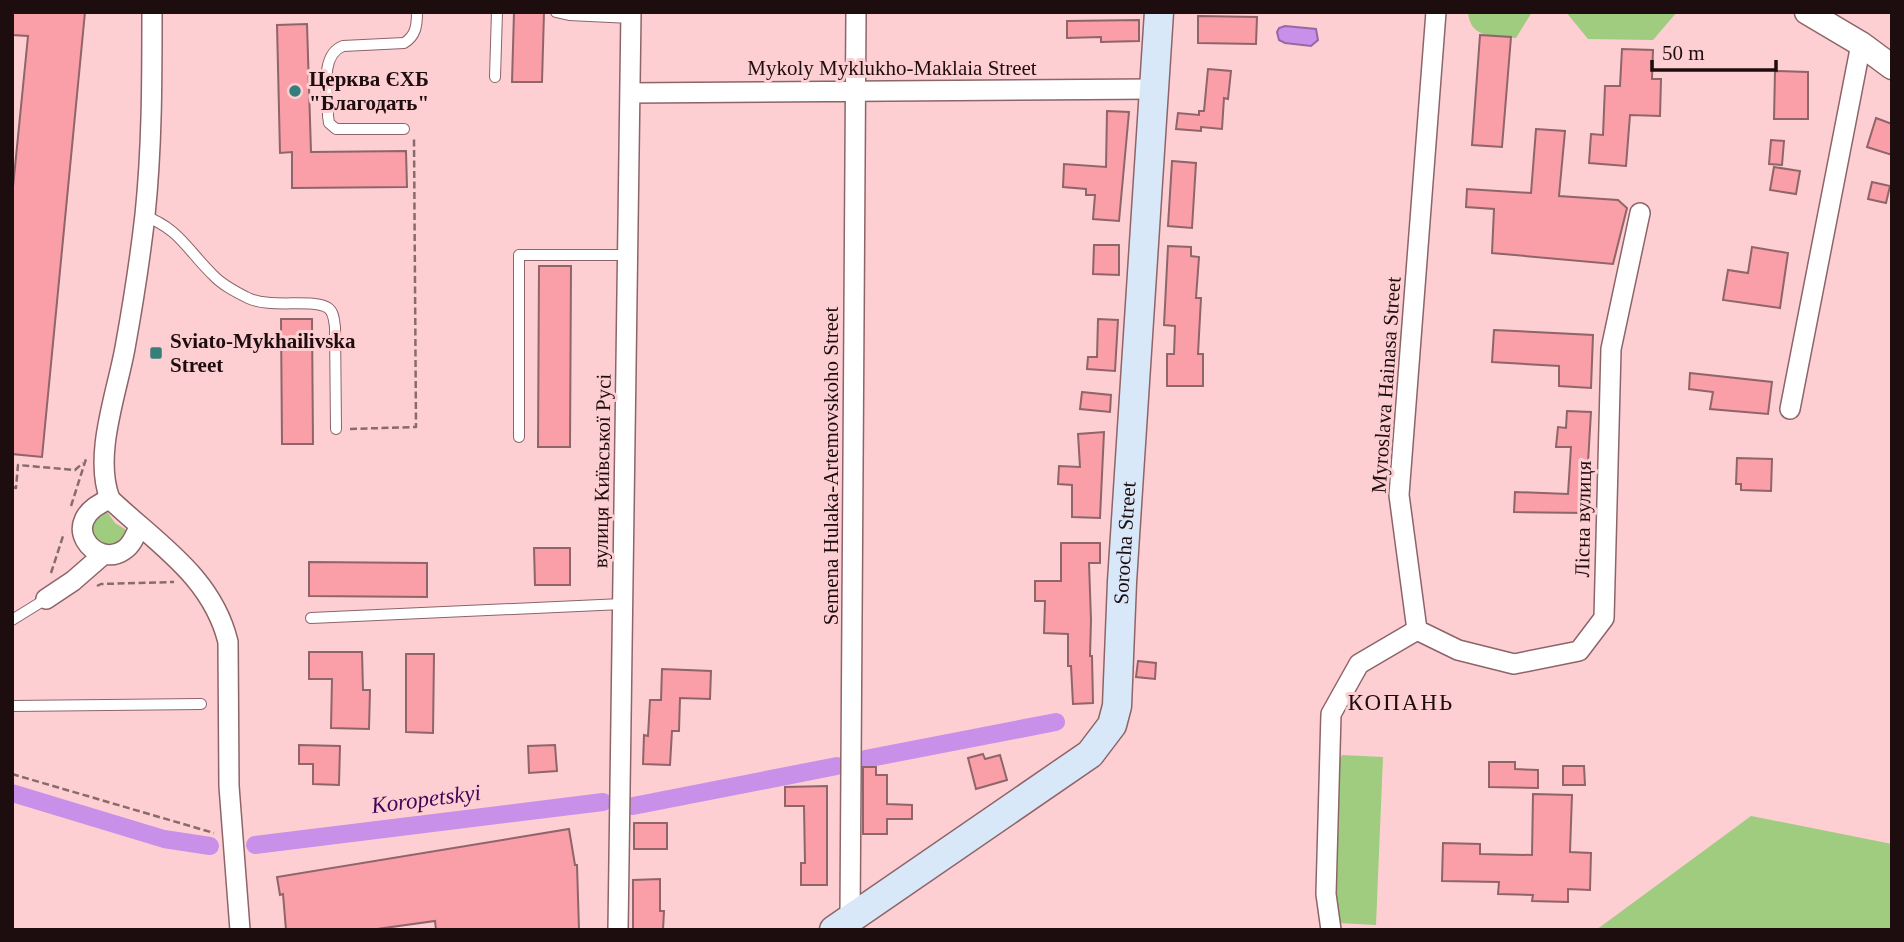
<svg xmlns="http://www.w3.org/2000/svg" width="1904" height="942" viewBox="0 0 1904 942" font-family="'Times New Roman',serif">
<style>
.green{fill:#9fcc7f}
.water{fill:#c990e9;stroke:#9569a8;stroke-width:2}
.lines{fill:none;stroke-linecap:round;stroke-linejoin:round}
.canal{stroke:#c990e9;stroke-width:18}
.building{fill:#fa9ea8;stroke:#8e6569;stroke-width:2}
.service-casing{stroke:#8d6468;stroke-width:12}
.minor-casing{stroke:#8d6468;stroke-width:22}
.tertiary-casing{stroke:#8d6468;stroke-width:27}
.secondary-casing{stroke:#8d6468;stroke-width:31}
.path{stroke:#896b6d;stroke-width:2.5;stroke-dasharray:7 3.5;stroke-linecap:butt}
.service{stroke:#fff;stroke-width:10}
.minor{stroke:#fff;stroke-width:19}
.tertiary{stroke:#fff;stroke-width:24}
.secondary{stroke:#d9e8f9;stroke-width:28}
.poi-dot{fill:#367e7c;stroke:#fdcfd2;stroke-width:2.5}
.labels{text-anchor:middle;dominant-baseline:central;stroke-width:6;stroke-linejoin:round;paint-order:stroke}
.street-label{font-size:21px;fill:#1d0d0f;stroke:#fdcfd2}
.poi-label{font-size:21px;font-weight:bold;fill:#1d0d0f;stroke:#fdcfd2;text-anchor:start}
.neighbourhood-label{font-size:23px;letter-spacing:2px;fill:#1d0d0f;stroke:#fdcfd2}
.water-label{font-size:23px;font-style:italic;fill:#400557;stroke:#fdcfd2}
</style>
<rect width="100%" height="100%" fill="#fdcfd2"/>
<!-- green -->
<path class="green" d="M1468,12h64l-16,26c-22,-2 -46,1 -48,-26z
M1566,12h111l-24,28 -65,-1z
M105,509l10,14 13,8 -9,12 -12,4 -15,-9 -1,-18z
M1342,755l41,2 -7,168 -37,-2 -5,-33 3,-127z
M1751,816l141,28v86h-296z"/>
<!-- water -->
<path class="water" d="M1285,26l31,3 2,11 -7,6 -26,-3 -6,-3 -2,-8 2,-4z"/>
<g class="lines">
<!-- canal -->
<path class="canal" d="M865,759l191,-37
M12,793l152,46 46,7
M633,806l204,-40
M255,845l348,-43"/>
</g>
<!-- building -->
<path class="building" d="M12,12h73l-43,445 -30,-3v-257l16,-161 -16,-1z
M514,12h30l-2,70h-30z
M1198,16l59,1 -1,27 -58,-1z
M1139,20v21l-38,1v-5l-34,1v-17z
M307,24l4,128 95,-1 1,36 -115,1v-36l-12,1 -3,-128z
M1480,35l31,2 -9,110 -30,-2z
M1622,49l31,1 -1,29h9l-1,37 -30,-1 -4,51 -37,-3 2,-29 12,1 2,-49h15z
M1208,69l23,2 -3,28 -4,-1 -2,31 -21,-2v4l-25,-2 2,-16 21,2v-4h5z
M1775,71l33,1v47h-34z
M1107,111l22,1 -10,109 -26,-2 2,-24h-9v-6l-23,-2 1,-23 42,3z
M1876,118l16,6v31l-25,-8z
M1536,129l29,2 -6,65 59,4 9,8 -14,56 -121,-11 2,-44 -28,-2 1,-18 64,4z
M1771,140l13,1 -2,24 -13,-1z
M1172,161l24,2 -4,65 -24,-2z
M1774,167l26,4 -4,23 -26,-4z
M1872,182l18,4 -4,17 -18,-4z
M1094,245h25v30l-26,-1z
M1168,246l23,1v9l8,1 -3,41h5l-3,56h5v32h-36v-32h7l1,-28 -11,-1z
M1752,247l36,6 -8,55 -57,-8 5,-30 20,3z
M539,266h32l-1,181h-32z
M281,319h31l1,125h-31z
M1098,319l20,1 -3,51 -28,-2 1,-12h9z
M1494,330l99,5 -2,53 -32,-2v-20l-67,-4z
M1690,373l82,9 -4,32 -58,-5 3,-17 -24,-3z
M1082,392l29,3 -1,17 -30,-3z
M1567,411l24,1 -6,101 -71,-1 1,-20 53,2 3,-47h-15l2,-20 8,1z
M1104,432l-4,86 -28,-1v-32l-14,-1 1,-18 21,1 -2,-33z
M1737,458l35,1 -1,32 -30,-1v-6h-5z
M1061,543h39v20h-11l2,57 -1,36h2l1,47 -20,1 -2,-38h-3v-32l-24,-1 1,-32h-10v-20h26z
M534,548h36v37h-35z
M309,562l118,1v34l-118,-1z
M309,652h53l1,38h7l-1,39 -38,-1 1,-49h-23z
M406,654h28l-1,79 -27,-1z
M1138,661l18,2 -1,16 -19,-2z
M662,669l49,2 -1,28 -30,-1 -1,33h-7l-2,34 -27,-1 1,-29 4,1 2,-36h11z
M299,745l41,1 -1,39 -26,-1v-20h-14z
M555,745l2,26 -28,2 -1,-27z
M983,754l2,5 15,-4 7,25 -31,9 -8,-31z
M1489,762h26v7l23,1v18l-49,-1z
M1563,766h21l1,19h-22z
M863,767h13v8h11v29l25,1v14h-25v15h-24z
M827,786v99h-26v-22h4l-1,-57h-19v-19z
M1533,794l39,1 -2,57 21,1 -1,37 -22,-1v13l-36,-1 1,-6 -35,-1 1,-12 -57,-1 1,-38 37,1v10l52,1z
M634,823h33v26h-33z
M569,829l6,36h2l2,65h-143l-1,-9 -65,9h-84l-3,-36 -3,1 -3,-18z
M660,879v32h4l-1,19h-30v-50z"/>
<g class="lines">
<!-- service casing -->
<g class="service-casing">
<path id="service" d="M556,12l13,3 62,3
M495,77l2,-65
M404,129h-68l-7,-6 -1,-7c0,-21 -9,-61 15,-70l61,-3c12,-7 13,-18 13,-31
M144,216c35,12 44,35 69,59 9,10 23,17 35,23 22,11 65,0 80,10 6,4 6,13 7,19l1,102
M519,437v-182h110
M311,618l311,-14
M12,620l34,-21
M12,706l189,-2"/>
</g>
<!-- minor casing -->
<g class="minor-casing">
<path id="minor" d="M152,12c0,68 0,136 -7,203 -5,44 -12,89 -20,133 -8,45 -32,107 -15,151 46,44 102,77 118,143l1,144 11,144
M630,93l525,-4
M1790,409l71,-365
M110,499c-56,22 -14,71 14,51 8,-5 11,-14 15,-23
M46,599l27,-18 31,-27
M1417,630l41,20 56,14 65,-13 25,-33 7,-269 29,-136
M850,919l6,-907
M618,930l13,-918
M1331,930l-5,-36 5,-180 28,-50 58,-34 -18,-135 37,-483"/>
</g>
<!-- tertiary casing -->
<g class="tertiary-casing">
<path id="tertiary" d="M1807,12l54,32 31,23"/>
</g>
<!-- secondary casing -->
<g class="secondary-casing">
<g id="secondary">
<path id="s1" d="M834,930l256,-176 22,-29 5,-19 5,-124 37,-570"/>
</g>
</g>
<!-- path -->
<path class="path" d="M350,429l66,-2 -2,-288
M12,487l4,1 2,-23 57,5 8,-7
M71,506l15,-47
M51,573l13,-40
M97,586l4,-2 73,-2
M12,774l202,59"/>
<!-- service -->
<use href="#service" class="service"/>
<!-- minor -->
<use href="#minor" class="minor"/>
<!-- tertiary -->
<use href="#tertiary" class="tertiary"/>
<!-- secondary -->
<use href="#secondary" class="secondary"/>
</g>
<!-- markers -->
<g class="poi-dot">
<circle cx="295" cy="91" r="7"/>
<rect x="149" y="346" width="14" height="14" rx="3.5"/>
</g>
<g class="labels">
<!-- street labels -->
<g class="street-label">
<text x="892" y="68">Mykoly Myklukho-Maklaia Street</text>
<text transform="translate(1386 385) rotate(-86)">Myroslava Hainasa Street</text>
<text transform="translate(831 466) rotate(-90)">Semena Hulaka-Artemovskoho Street</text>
<text transform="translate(602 471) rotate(-89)">вулиця Київської Русі</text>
<text transform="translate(1583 519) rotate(-89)">Лісна вулиця</text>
<text stroke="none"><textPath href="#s1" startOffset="530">Sorocha Street</textPath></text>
</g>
<!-- poi labels -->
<g class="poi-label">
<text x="309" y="79">Церква ЄХБ<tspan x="309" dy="24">"Благодать"</tspan></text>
<text x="170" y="341">Sviato-Mykhailivska<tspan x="170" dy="24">Street</tspan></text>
</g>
<!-- neighbourhood labels -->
<g class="neighbourhood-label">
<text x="1401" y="702">КОПАНЬ</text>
</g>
<!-- water labels -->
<g class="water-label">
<text transform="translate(426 799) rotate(-7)">Koropetskyi</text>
</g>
</g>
<!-- border -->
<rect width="1904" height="942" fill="none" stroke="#1d0d0f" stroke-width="28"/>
<!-- scale -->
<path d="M1652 60v10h124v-10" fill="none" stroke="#1d0d0f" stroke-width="3.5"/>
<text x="1662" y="60" font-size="21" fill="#1d0d0f" stroke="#fdcfd2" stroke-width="5" paint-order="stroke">50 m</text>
</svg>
